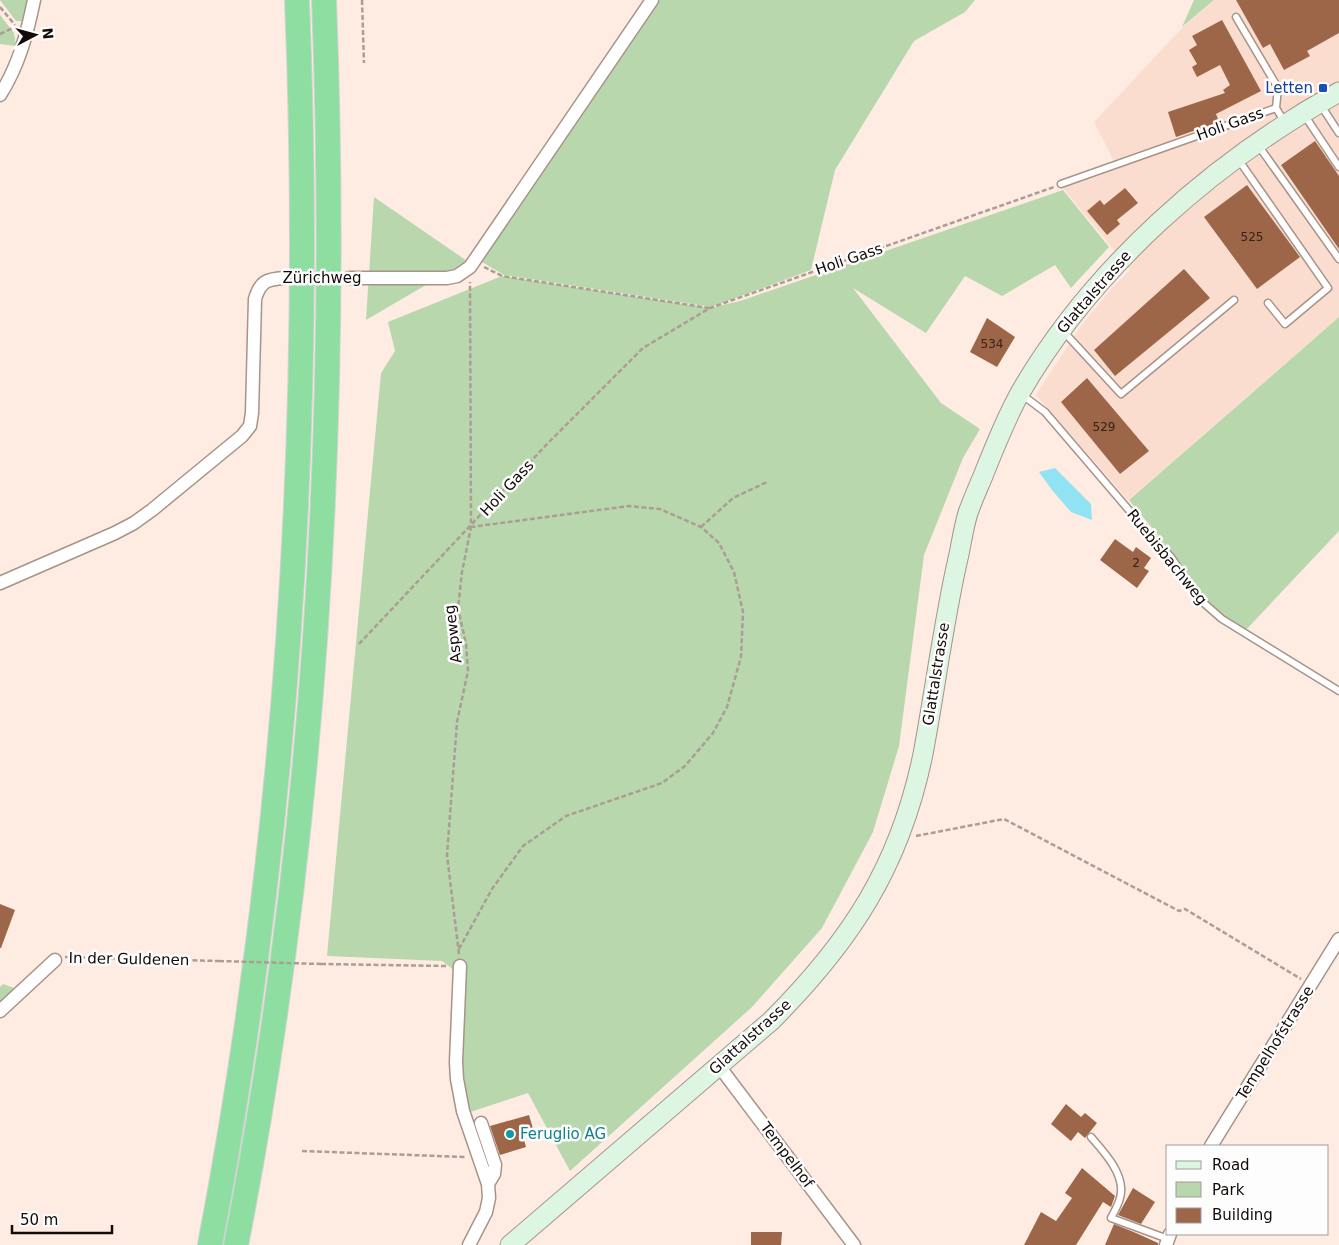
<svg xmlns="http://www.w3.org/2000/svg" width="1339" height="1245" viewBox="0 0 1339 1245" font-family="'DejaVu Sans',sans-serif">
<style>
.built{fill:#faddce}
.green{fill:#b8d7ad}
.water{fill:#91e3f4}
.building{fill:#9d6648}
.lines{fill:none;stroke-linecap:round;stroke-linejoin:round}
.lane-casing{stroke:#a79388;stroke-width:9}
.street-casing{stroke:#a79388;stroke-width:15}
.secondary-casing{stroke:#a79388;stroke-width:21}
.highway-casing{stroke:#d4d3d2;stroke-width:26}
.path{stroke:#ab9d96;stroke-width:2.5;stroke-dasharray:5 2.5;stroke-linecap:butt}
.lane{stroke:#fff;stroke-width:6}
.street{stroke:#fff;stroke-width:12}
.secondary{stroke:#ddf5e3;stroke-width:19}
.highway{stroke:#8edea2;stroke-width:24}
.path-bridge{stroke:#ab9d96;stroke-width:2.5;stroke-dasharray:5 2.5;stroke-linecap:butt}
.transit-dot{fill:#1a4fb4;stroke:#fdfdfd;stroke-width:2}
.culture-dot{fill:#0f9aa8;stroke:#fdfdfd;stroke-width:2}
.labels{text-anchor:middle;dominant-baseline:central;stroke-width:5;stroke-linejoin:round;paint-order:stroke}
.number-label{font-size:12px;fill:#352217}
.transit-label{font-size:15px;fill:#164399;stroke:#fdfdfd;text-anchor:end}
.street-label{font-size:15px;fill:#120b07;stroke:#fdfdfd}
.culture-label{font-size:15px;fill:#0d838f;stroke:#fdfdfd;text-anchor:start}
</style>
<rect width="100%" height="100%" fill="#feece3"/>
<!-- built -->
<path class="built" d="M1215,0h124v317l-211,183 -92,-105 44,-68 32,-39 18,-18 -67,-82 55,-19 -24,-47 89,-95z"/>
<!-- green -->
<path class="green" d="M0,0h30l-5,21h-9z
M655,0h320l-10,12 -51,29 -79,129 -24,100 -100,37 -207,-32 -27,-16z
M1194,0h20l-32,27z
M0,15l14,18 2,13 -16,-2z
M1063,190l46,57 -38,41 -16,-23 -53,31 -37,-20 -39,57 -73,-45 88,115 39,26 -17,29 -39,97 -25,191 -26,86 -51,96 -70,79 -182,164 -42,-78 -61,20 -5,-18 1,-118 -21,-16 -115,-5 54,-583 14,-22 -7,-29 114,-46 208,32 30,-7z
M374,197l93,64 -101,59z
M1339,317v214l-95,101 -44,-35 -24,-40 -47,-57z
M3,984l14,5 -17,17v-19z"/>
<!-- water -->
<path class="water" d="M1055,468l36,36 1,16 -21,-8 -19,-22 -13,-18z"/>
<!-- building -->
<path class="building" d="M1236,0h103v33l-32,18 3,5 -26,14 -14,-26 -7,4z
M1222,20l39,71 -45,23 3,8 -43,15 -8,-25 57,-19 -2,-3 7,-5 -10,-20 -23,12 -5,-10 5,-3 -8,-14 8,-5 -5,-9z
M1315,141l24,35v73l-58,-84z
M1247,185l53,72 -43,32 -53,-72z
M1125,188l13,15 -21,17 3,4 -13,11 -20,-24 13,-11 4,5z
M1184,269l26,29 -95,78 -21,-26z
M987,318l28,19 -18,30 -27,-15z
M1087,378l62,73 -29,23 -59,-72z
M1115,539l18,13 3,-5 15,11 -7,10 5,3 -12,17 -37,-28z
M0,904l15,6 -14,38h-1z
M1066,1104l15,13 4,-4 12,10 -12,15 -7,-6 -7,9 -20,-17z
M529,1115l5,17 -11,4 3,11 -26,8 -10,-29z
M1082,1168l33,28 -4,11 -8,-5 -27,43h-52l17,-33 15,9 16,-23 -7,-5z
M1133,1188l22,14 -14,22 -23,-9z
M1114,1224l22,9 22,10v2h-53z
M751,1232h31l-1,13h-30z"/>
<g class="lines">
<!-- lane casing -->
<g class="lane-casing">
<path id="lane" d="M1236,17l42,71 -2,20
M1320,104l19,29
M1305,116l34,51
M1258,145l81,114
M1238,159l90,129 -43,36 -17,-21
M1061,184l215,-76 9,15
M1064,332l57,62 113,-94
M1021,394l24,18 107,125 19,20 27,41 24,21 117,72
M1091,1137c12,14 32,35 30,55 0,9 -6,18 -10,26l57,21"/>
</g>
<!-- street casing -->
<g class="street-casing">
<path id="street" d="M0,95c19,-30 27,-61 34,-95
M349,278h98l10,-2 13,-9 182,-267
M0,583l115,-50 19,-10 18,-13 90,-74 8,-10 2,-13 3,-114c5,-17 11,-20 29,-21
M460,966l-4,96 1,17 6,32 25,73 1,14 -3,14 -17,33
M0,1011l55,-51
M719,1066l135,179
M481,1123l14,42 -1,9 -6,10
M1211,1146l128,-207
M1166,1245l4,-11"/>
</g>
<!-- secondary casing -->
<g class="secondary-casing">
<path id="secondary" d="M510,1245l261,-224c80,-80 129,-155 152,-267 12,-64 20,-128 34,-191 4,-16 6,-34 11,-50 4,-12 10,-25 15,-37 11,-28 22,-56 37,-83 72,-125 193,-231 319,-301"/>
</g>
<!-- highway casing -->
<g class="highway-casing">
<path id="highway" d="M210,1245c78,-410 104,-828 87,-1245
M236,1245c80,-410 104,-828 88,-1245"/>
</g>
<!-- path -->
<path class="path" d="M362,0l2,63
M0,7l15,18
M0,34l15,-7
M484,267l18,9 207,32
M701,527l32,-29 34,-16
M359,644l189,-201 95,-95 67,-40 344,-121
M916,836l88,-17 175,92 6,-2 116,70
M459,949l33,-60 31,-43 43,-30 96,-33 23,-17 28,-33 14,-26 14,-50 2,-45 -9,-40 -15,-29 -18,-16 -41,-18 -31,-3 -158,21
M459,954l-12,-99 10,-133 11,-51 -2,-27 -8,-36 4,-36 9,-45 -1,-245
M65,957l154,4
M321,964l126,2
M302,1151l163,6"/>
<!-- lane -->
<use href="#lane" class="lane"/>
<!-- street -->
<use href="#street" class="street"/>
<!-- secondary -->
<use href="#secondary" class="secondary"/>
<!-- highway -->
<use href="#highway" class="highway"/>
<!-- path-bridge -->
<path class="path-bridge" d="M284,278h65
M219,961l102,3"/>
</g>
<!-- markers -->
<rect class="transit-dot" x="1318" y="83" width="10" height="10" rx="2.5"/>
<circle class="culture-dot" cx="510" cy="1134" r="5"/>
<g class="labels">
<!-- number labels -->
<g class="number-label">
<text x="1252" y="237">525</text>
<text x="992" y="344">534</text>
<text x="1104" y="427">529</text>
<text x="1136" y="563">2</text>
</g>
<!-- transit labels -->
<g class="transit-label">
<text x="1313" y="88">Letten</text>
</g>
<!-- street labels -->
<g class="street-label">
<text transform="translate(1230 124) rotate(-20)">Holi Gass</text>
<text transform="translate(849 259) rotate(-19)">Holi Gass</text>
<text x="322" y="278">Zürichweg</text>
<text transform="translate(1094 292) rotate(-49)">Glattalstrasse</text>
<text transform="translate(507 488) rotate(-47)">Holi Gass</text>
<text transform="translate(1167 557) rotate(51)">Ruebisbachweg</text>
<text transform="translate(453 634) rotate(-97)">Aspweg</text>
<text transform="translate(936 674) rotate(-81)">Glattalstrasse</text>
<text transform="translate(129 959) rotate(1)">In der Guldenen</text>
<text transform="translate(750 1037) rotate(-42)">Glattalstrasse</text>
<text transform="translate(1275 1043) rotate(-58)">Tempelhofstrasse</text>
<text transform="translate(787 1155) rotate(53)">Tempelhof</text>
</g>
<!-- culture labels -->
<g class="culture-label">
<text x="520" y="1134">Feruglio AG</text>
</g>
</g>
<!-- legend -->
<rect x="1166" y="1145" width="162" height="90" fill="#fdfdfd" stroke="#9f9c9b"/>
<rect x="1176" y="1161" width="25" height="8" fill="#ddf5e3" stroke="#9f9c9b"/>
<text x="1212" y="1170" font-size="15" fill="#120b07">Road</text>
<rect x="1176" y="1182" width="25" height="15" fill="#b8d7ad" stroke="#9f9c9b"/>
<text x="1212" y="1195" font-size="15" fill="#120b07">Park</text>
<rect x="1176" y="1208" width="25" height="15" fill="#9d6648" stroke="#9f9c9b"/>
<text x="1212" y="1220" font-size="15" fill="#120b07">Building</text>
<!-- north arrow -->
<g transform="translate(35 35) rotate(84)" stroke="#fdfdfd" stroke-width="4" paint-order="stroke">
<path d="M0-4L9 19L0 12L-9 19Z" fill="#120b07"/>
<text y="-8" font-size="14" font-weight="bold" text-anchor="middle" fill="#120b07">N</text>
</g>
<!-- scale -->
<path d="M12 1225v8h100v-8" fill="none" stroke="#120b07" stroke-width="2.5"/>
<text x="20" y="1225" font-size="15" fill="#120b07" stroke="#fdfdfd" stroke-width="4" paint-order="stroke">50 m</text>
</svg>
